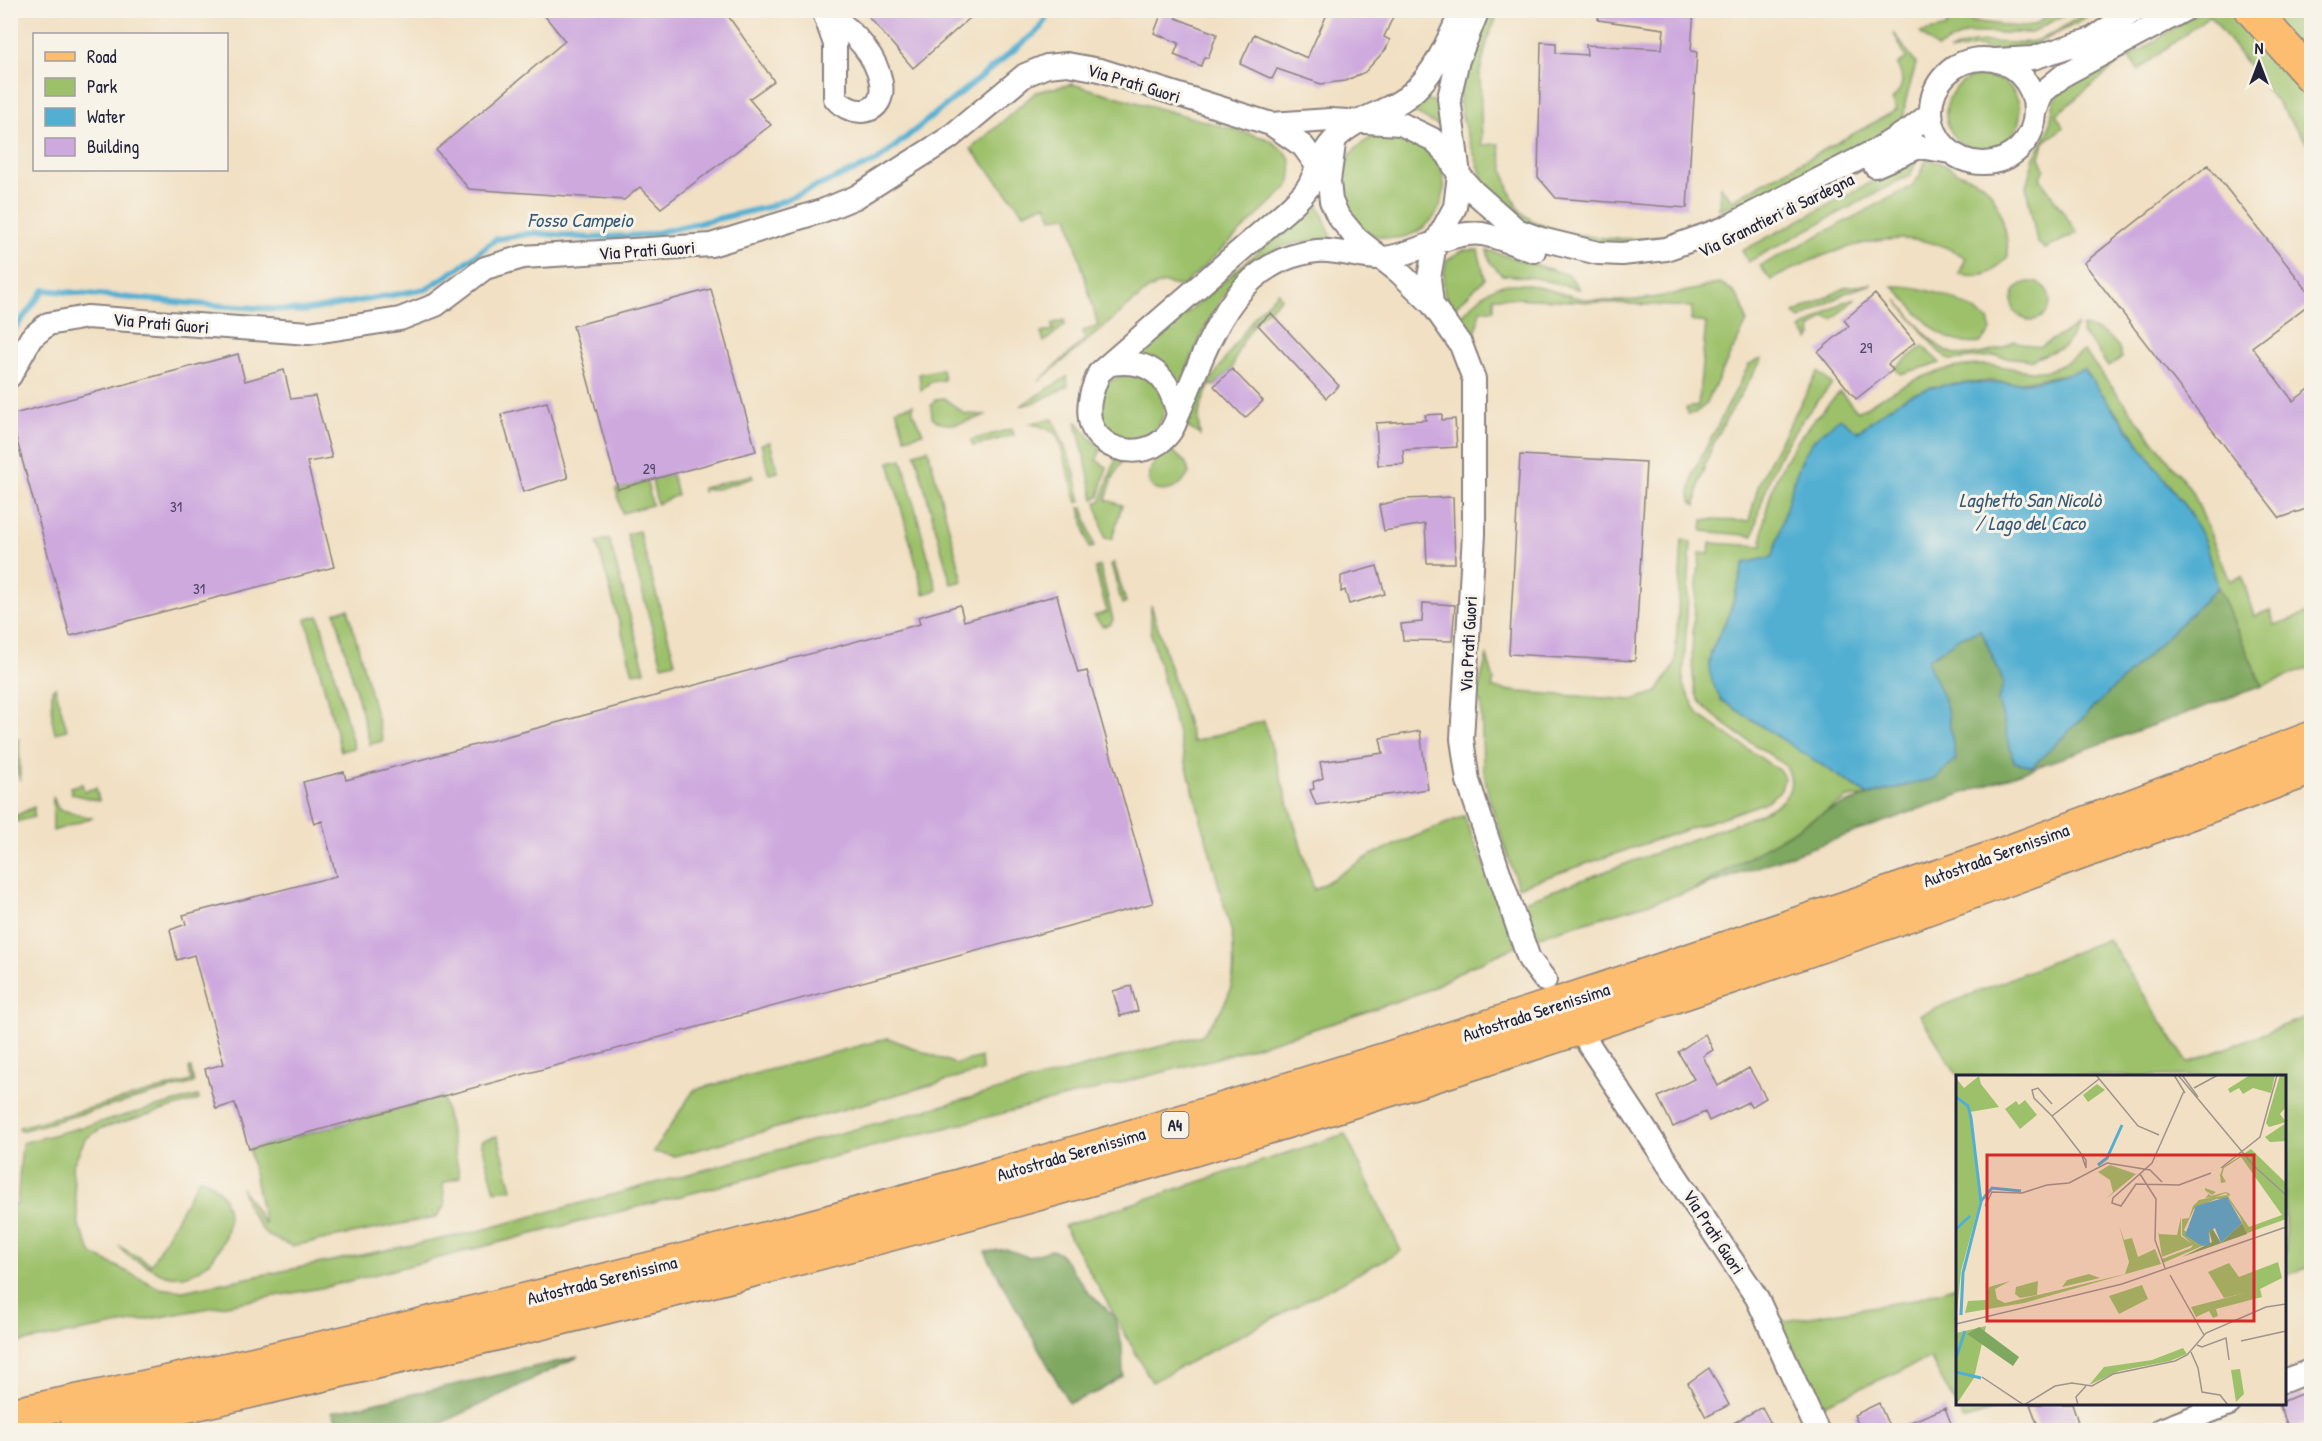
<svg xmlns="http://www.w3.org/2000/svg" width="2322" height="1441" viewBox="0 0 2322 1441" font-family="'Patrick Hand',sans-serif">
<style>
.green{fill:#9dc16b;stroke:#607253;stroke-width:1.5}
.forest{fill:#7ea75f;stroke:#50644d;stroke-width:1.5}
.water{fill:#53afd1;stroke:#3a6886;stroke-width:1.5}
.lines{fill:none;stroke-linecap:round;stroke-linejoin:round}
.stream{stroke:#53afd1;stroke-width:6}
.building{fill:#cda9de}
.minor-casing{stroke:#8a817f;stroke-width:26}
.primary-casing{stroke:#8a817f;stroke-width:36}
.motorway-casing{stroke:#8a817f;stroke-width:36}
.minor{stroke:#fff;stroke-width:22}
.primary{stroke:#fcbd6f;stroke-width:33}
.motorway{stroke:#fcbd6f;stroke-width:33}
.labels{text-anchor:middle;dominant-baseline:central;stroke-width:6;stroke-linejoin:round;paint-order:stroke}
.number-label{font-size:15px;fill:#4d4464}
.shield{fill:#f7f3e8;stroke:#62616f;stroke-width:1.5}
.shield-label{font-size:16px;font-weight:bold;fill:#22223b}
.street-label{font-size:18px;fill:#22223b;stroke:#f7f3e8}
.water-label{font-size:20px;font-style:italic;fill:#365a77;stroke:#f7f3e8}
.inset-river{fill:none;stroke:#53afd1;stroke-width:3}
.inset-road{fill:none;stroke:#9e948d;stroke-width:1.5}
.view{fill:#d62828;fill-opacity:0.15;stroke:#d62828;stroke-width:3}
.inset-edge{fill:none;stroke:#22223b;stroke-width:3}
</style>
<rect width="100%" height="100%" fill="#f7f3e8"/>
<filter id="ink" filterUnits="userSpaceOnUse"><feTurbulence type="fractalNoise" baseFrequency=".0167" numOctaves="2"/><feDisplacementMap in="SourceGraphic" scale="12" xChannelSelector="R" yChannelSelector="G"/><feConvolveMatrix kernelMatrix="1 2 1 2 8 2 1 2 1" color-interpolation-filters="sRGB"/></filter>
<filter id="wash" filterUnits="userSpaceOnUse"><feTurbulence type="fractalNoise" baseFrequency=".008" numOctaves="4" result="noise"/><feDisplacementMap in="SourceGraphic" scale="24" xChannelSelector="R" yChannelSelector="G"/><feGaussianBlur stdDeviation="1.35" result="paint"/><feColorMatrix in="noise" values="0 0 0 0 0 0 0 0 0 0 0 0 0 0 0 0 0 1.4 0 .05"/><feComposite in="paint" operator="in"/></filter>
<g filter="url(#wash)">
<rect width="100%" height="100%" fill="#f1e0c3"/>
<!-- green -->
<path class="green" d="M1488,11h11l-11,27 -8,34 2,73 17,-1c4,23 7,45 20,65 6,10 24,17 35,20 54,15 95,11 149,2 -64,21 -149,24 -203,-25 -14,-12 -19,-35 -26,-52 -8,-21 -16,-44 -14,-67 3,-26 18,-52 28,-76z
M2054,11h17l-40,22h-64l-30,15 -17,-15 27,-6 -1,-9 25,-1 1,5c17,-1 49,9 62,3 7,-4 14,-10 20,-14z
M2087,11h7l-17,12 -51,26 -13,3 -37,-5 -27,5c30,-17 50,-6 80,-10 20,-3 42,-20 58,-31z
M2199,11h112v137l-101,-133 -72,55 -9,-13 -9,5 -64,53 8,12 -20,15 -4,15 5,12 -5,9 37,55 -32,16 -8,-7 -11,-56 8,-29 15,-27 5,-29 8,-11 13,-10 65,-29z
M1894,33l22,31 -11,39 -2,23 -102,56 -82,27 1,-23 12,14 165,-90 -5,-10c11,-12 13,-20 5,-35l9,-6z
M1946 113a37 37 0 1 1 74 0a37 37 0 1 1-74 0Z
M1072,84l196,55c23,16 27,18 21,47l-107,101 -18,-4 -15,6 -110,92 46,-42 -2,-8 15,-5 -30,-110 -16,2 -6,-14 -22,9 -53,-64 65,-57z
M1423,99l17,4 2,25 -33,-18z
M1340 186a52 52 0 1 1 104 0a52 52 0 1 1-104 0Z
M1914,159l3,2 -7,14 -162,87 -6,-11z
M1926,159c14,2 23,9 35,15 9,4 21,7 28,16 12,15 19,47 19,66 -16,20 -23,22 -49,18l7,-16c-60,-40 -139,-8 -195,22l-11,-14 151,-79 9,-11z
M1317,201l15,37c-12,2 -25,3 -37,5 -68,15 -90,87 -115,142l-42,-30z
M1463,250h15l7,29 -32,30c-13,-15 -10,-30 -7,-48z
M1487,250l82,25 10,14 -44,-11 -33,-3 -12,-13z
M2012 301a19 19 0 1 1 38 0a19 19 0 1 1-38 0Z
M1720,283c18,10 23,19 27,39l-42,83 -10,8 -8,1 -1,-6 12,-2 8,-83 -15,-2 1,-14 -198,-10v13h-14l-6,31 -15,-23c11,-10 26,-28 40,-32 28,-8 58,8 85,13 43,7 95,-5 136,-16z
M1872,284l-27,9 -45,26 -6,-6 53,-26z
M1893,286c34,0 68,13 95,34l3,11 -11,12c-39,6 -63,-32 -87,-57z
M1278,292l3,6 -27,25 -15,25 -7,21 -18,17 -4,-1c-9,18 -14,29 -10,50l-14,-9 -15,24 15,13 3,10c-12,24 -49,25 -38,-5l105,-154z
M1856,298l-23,21 -8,-2 -14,11 1,8 -3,4 -8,-11 42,-27z
M1897,300c25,28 41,62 82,54 13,-2 24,-5 35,-13l25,6 38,-21 -12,20 -33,14 -37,-4 -45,4 -13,-10z
M1064,320l1,5 -21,17 -3,-9 12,-3 -1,-6z
M2083,326c18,4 35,12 39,32l-14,9 -13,-20 -13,-13z
M1923,346l17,17 -40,11 -5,-6z
M2084,351l109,141 37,89 12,-5 12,40 16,-6 5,15 36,-13v55l-49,19 -44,-99 -14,-47 -15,-28 -67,-92 -50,-47 -57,10 -26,-2 -41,4 -33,8 -116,76 -6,14 -10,47 -11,28 3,9 -33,4 -12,41 -20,41 79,90 79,52 -20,3 -154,92 -162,48 -10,-36 220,-81c25,-10 62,-22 44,-55 -27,-20 -62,-38 -85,-63 -18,-21 -3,-120 -1,-150l9,1 1,-11 52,3c2,-67 33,-109 78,-154l18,20c37,-24 74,-45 119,-47 22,-2 44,8 65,6 15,-1 30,-13 42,-20z
M1762,359c-26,46 -62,93 -66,146l-5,-4 -1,-7 3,-21 56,-108 7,-5z
M942,369l2,11 -14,2 -9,9 -2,-17z
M1818,372l14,12c-46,52 -64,84 -79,152l-51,-5 1,-11 46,1 9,-34 10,-24z
M1098 407a33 33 0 1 1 66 0a33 33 0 1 1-66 0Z
M1067,377l1,9 -31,16 -17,4z
M944,398l21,16 22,1c-18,5 -41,17 -55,2l-1,-11 5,-7z
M913,405v8l10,20 -18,5 -9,-29z
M1053,419l20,48 8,34 -4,2 -19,-66 -7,-7 -20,-7z
M1076,421l25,29 -5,10 11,7 -8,30 -5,2z
M1012,429l2,6 -41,11 -2,-6z
M770,442l8,30 -9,2 -8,-30z
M928,449l35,132 -12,3 -36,-131z
M1116,458l6,3 -10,19 -6,20 16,5 -10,34 -7,-1 -9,-36 5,-1z
M902,459l35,131 -13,4 -35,-132z
M672,474l5,21 -20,9 -5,-24z
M752,475l1,3 -36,11h-12l-2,3 -1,-4z
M647,481l5,24 -30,8 -6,-24z
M1083,507l11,40 -5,1 -9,-40z
M639,531l36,131 -13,3 -35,-131z
M609,539l36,132 -12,2 -36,-131z
M1682,540l9,2 -8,143 16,30 82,57 3,6 -3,12 -17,13 -246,84 -29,-89 -6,-31 -2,-65 -6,-1 12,-45 7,24 -2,8 27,4 113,8 25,-8 18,-28z
M1114,563l12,39 -4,2 -11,-40z
M1100,566l13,54 -3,5 -8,1 -8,-10 13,-4 -12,-44z
M1151,605l42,137 71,-21 50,169 57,-35 93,-39 53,130 -54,24 -35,20 -88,31 -126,38 -888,228 -315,57v-139h6l5,-62 176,-47 1,4 -97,28 -17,11 -13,28 7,59 13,28 67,34 24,3 288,-58 731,-198c32,-39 34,-51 30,-101l-81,-300z
M348,609l35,132 -13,3 -35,-132z
M319,616l35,132 -13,3 -35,-132z
M55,687l12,43 -12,3 -3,-13v-30z
M19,739l1,42 -10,-34 1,-6z
M82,784l2,7 12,-3 3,13 -27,-7 -2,-7z
M53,797l5,12 34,9 -39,13z
M34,807v10l-23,6v-5z
M2108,939l80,124 123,-48v251l-26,10 -1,-200h-326l-38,-61z
M888,1038l67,26 26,-7 1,14 -307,85 -22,-4 41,-62z
M189,1068h2l3,15 -174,48 -1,-4 172,-46z
M443,1097l17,80 -17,6 2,23 -9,11 -144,29 -26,-11 -17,-25 -8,-23 24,38 -16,-76z
M1345,1134l56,117 -249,131 -88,-156z
M497,1136l2,5 13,48 -17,2 -14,-50z
M200,1177c57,24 17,111 -34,98 -7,-2 -14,-7 -20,-10 -11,-5 -20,-8 -26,-18l31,17z
M1957,1286l1,118h52l-46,16 -34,-62 -113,49 -39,-85 129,-21z"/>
<!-- forest -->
<path class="forest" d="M2218,587l44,99 -568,204 131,-78 44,-17 67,-17 -3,-100 -6,-18 32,-22 22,-8 23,53 29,83z
M1006,1249l22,8 23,-7 8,2 29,40 26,24 8,29 1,31 -25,16 -29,11 -84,-151z
M578,1357l-150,73h-85l-11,-18z"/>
<!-- water -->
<path class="water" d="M2084,369l105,143 15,28 14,47 -185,179 -19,-4 -16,-62 6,-17 -23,-53 -22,8 -32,22 19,45 10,54 -20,19 -68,17 -147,-95c-24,-42 -7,-48 8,-87 7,-16 10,-34 15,-50l28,-6c13,-34 19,-91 43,-118 7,-8 17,-14 25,-21l18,14c17,-14 36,-31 57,-39 32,-13 68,-9 101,-10 23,-1 46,-7 68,-14z"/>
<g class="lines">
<!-- stream -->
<path class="stream" d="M10,335l34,-45 153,14 106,7 123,-22 33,-21 37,-29 39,-6 55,5 57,-3 121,-28 109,-46 164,-133 8,-18"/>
</g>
<g id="blocks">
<!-- building -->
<path class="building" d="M540,10h184l50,71 -25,18 22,26 -110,83 -21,-21 -16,13 -155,-11 -33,-39 129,-109z
M863,10h116l-66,58z
M1163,10h16l-3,8 41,16 -9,24 -4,-1 -3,9 -27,-11 5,-12 -25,-10z
M1329,10h67l-12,27 6,3 -4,9 -21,23 -20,9 -24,3 -44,-15 -5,10 -32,-15 14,-30 53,24z
M1599,10h95l-3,41 6,1 -10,156 -131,-10 -18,-21 3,-135 15,1v10l31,2 -1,-10 76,4 2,-20 -66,-9z
M2208,165l104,131v6l-60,45 41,54 19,-14v120l-32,11 -196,-255z
M711,289l45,162 -138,38 -45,-163z
M1875,294l40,48 -27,22 5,6 -37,29 -38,-47 31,-26 -5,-6z
M1271,313l68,73 -13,12 -68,-73z
M238,354l7,27 39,-11 7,29 24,-3 17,62 -25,4 27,105 -264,69 -60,-221z
M1232,369l31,32 -18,17 -31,-32z
M547,402l21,76 -45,14 -22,-78z
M1442,414v6l13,-1 2,28 -54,3 1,14 -26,1 -2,-42 50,-3 -1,-5z
M1520,455l126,7 -11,199 -126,-7z
M1453,497l2,66h-28l-2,-39 -41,7 -5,-26 26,-6z
M1377,566l8,28 -36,10 -4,-14 -4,2v-16z
M1057,595l21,78 9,-2 66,232 -904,246 -14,-46 -19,6 -11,-40 19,-5 -30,-109 -17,5 -7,-30 16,-6 -3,-9 153,-39 -14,-55 -8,3 -11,-42 41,-10 2,8 574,-156 -2,-7 42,-12 4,16z
M1423,603l32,2 -3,36 -49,-1 -2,-16 21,-2z
M1420,731l8,58 -112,16 -6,-15 4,-1 -1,-7 10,-4 -3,-16 63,-9 -3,-15z
M1131,986l7,25 -18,5 -7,-25z
M1705,1034l8,16 -10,6 15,30 31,-18 17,30 -15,9 -3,-5 -39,19 -4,-9 -32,15 -15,-30 36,-18 -16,-27z
M1709,1368l20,37 -23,12 -18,-34z
M2303,1393l1,4 8,-2v25l-23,9 -10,-25h5v-3z
M1879,1403l12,28h-30l-7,-16z
M2030,1404h42l7,21 -16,6h-23z
M1762,1407l13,24h-56z
M1945,1408l9,23h-63v-1z"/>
</g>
</g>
<g filter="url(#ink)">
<use href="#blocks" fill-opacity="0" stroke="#8a817f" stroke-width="1.5"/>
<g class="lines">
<!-- minor casing -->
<g class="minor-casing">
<path id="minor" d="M823,10l12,34v54c18,21 51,17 46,-15 -5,-31 -33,-56 -57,-73
M1462,10c-16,35 -31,75 -66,94 -21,11 -43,17 -60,34 -13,12 -18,28 -25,44 -5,11 -15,19 -24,28l-188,163c-6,15 -12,29 -9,46 6,38 75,48 88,-5 30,-68 53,-154 139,-163 23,-2 46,9 68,7 31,-4 68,-28 97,-24 17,3 35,11 52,17
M1931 111a52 52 0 1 1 104 0a52 52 0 1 1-104 0Z
M1995,60l38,-2 59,-19 43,-29
M2036,110l6,-17 23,-19 119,-64
M1271,124l32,22 13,18
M1334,144l-5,37 2,20 7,15 19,23 42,33 33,32 29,41 13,34v155l-12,205 6,42 40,118 21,60 16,21
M1875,166l44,-19 31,5
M1432,304l-3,-26 6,-34 20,-37 4,-32 -10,-77 9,-38 20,-50
M1111,364c40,-6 58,13 67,50
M10,376l21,-38 17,-14 39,-7 222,16 91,-14 36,-14 49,-37 38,-11 188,-12 111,-34 34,-14 93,-59 76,-63 22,-9 20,-2 33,6 171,54 59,-4 71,4 31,15 16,16 11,20 15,17 43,38 24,9 57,14 24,1 44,-5 59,-21 151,-78 35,-21 19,-15
M1589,1045l168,253 60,132
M2284,1381l28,-11
M2161,1430l68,-26"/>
</g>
<!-- primary casing -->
<g class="primary-casing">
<path id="primary" d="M2252,10l60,67"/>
</g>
<!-- motorway casing -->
<g class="motorway-casing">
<path id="motorway" d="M10,1415c588,-118 1167,-280 1734,-473 83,-28 168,-56 251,-85 106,-39 211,-79 317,-119
M76,1430c374,-82 747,-172 1115,-280 379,-111 750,-245 1121,-382"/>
</g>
<!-- minor -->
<use href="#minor" class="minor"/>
<!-- primary -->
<use href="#primary" class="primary"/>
<!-- motorway -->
<use href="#motorway" class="motorway"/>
</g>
</g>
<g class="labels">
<!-- number labels -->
<g class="number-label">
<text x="1866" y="347">29</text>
<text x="649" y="468">29</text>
<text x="176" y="506">31</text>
<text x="199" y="588">31</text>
</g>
<!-- shield labels -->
<rect class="shield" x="1161.5" y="1112" width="27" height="26" rx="4.5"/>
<g class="shield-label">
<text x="1175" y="1125">A4</text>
</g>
<!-- street labels -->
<g class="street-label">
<text transform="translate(1134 83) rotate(17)">Via Prati Guori</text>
<text transform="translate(1776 215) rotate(-26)">Via Granatieri di Sardegna</text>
<text transform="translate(647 250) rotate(-4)">Via Prati Guori</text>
<text transform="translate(161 323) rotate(5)">Via Prati Guori</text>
<text transform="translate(1468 644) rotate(-87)">Via Prati Guori</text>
<text transform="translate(1996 855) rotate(-20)">Autostrada Serenissima</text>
<text transform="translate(1536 1012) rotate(-18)">Autostrada Serenissima</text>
<text transform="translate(1071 1154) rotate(-16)">Autostrada Serenissima</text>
<text transform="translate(1714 1232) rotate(57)">Via Prati Guori</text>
<text transform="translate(602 1280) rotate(-14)">Autostrada Serenissima</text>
</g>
<!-- water labels -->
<g class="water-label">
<text x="580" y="219">Fosso Campeio</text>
<text x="2030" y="499">Laghetto San Nicolò<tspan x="2030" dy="23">/ Lago del Caco</tspan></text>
</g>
</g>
<!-- overview -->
<g transform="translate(1956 1075)">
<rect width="330" height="330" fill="#f1e0c3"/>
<path d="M294,0h25l-4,18 -18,-5 -10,6 -4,-6 -9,5 -2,-4zM324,0h6v32l-6,7 6,8 -17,5 -3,-4zM23,1l2,8 18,23 -29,5 11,86 -20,73 -5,50v-243l8,10zM141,9l8,6 -17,12 -5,-7zM69,25l12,15 -17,14 -15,-20 11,-8 3,4zM330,48v18l-16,1 -5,-5zM295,74l35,34v36l-55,20 15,-6 -6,-16 -12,-18h-12l-22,10 -10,21 18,16 -39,17 -1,-4 29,-11 2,-3 -31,12 -4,-26 1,3 18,1 4,-18v19l11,8 -10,-9v-16l7,-1 4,-12 6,-6 14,-3 -8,1 4,-4 -4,-4v-2l11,4 -4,3 -5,-4 4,5 15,-4 4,2 -1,3 -3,-4 -11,4 12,-2 22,32 33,-12 -41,-58 -17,11 -2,7 4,7 -5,1 -1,-8 3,-8zM154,90l26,9 -30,25 7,-7 -3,-12 -12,-8zM163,150l5,15 8,-2 6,19 17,-8 6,15 -137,39 -59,10 3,-12 18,-1 3,-13 21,-6 -15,8 2,10 8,4 120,-29 4,-12zM322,187l4,16 -22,11 2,8 -46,12 2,7 -5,2 -4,-7 -13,6 -5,-10 58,-15 -25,6 -16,-26 21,-9 10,14zM133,199l11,4 -38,9 5,-7zM82,206l-1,14 -17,3 -5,-4 1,-7zM186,210l6,14 -29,15 -10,-18zM30,251l-12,52 -18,27v-72zM227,273l4,6 -17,7 -51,10 -30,14 15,-18 48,-7zM284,294l4,25 -8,8 -5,-32z" fill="#9dc16b"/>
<path d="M286,148l5,11 -65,23 30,-15 -3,-11 3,-3 9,15zM23,252l40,30 -6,9 -46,-32z" fill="#7ea75f"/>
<path d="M271,122l15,26 -21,20 -6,-15 -6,3 1,14 -8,1 -17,-11 11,-29z" fill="#53afd1"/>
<path class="inset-river" d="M0,22l12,9 3,12 10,84 -18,71 -2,42M142,90l9,-7 15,-33M25,126l11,-13 29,3M0,154l14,-13M0,283l9,-27M0,297l25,6"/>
<path class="inset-road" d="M140,0l42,51 21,9M218,0l11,18M222,0l76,91 32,29M226,0l16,22M238,13l24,-13M228,16l-32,72 -39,35 -1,5 9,3 15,-22 43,1 32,-12M96,29l-14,-16 -6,2 2,8 18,18 47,-37M96,41l34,44v8l-4,-12M265,93l39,-31 17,-62M184,99l16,25 -1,41 10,28M29,131l7,-14 30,1 25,-8 22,-2 38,-20 43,7 12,12M214,200l34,60M0,249l166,-40 164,-57M285,266l45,-10M241,270l5,2 24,-9 3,22M235,277l7,16 4,24 18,3 8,10M26,302l42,28 31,-19 17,-3 20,3 21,-12 62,-13 12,-6 19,-22 60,-26 20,-3M122,330l-2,-8 10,-11"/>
<path class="view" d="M31,80h267v166h-267z"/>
<rect width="330" height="330" class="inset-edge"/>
</g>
<!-- margin -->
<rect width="2322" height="1441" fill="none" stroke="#f7f3e8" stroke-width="36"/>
<!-- legend -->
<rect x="33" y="33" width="195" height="138" fill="#f7f3e8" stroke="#a29fa3" stroke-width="1.5"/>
<rect x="45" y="52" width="30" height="9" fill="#fcbd6f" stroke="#a29fa3" stroke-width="1.5"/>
<text x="87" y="63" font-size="18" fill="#22223b">Road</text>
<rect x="45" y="78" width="30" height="18" fill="#9dc16b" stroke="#a29fa3" stroke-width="1.5"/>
<text x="87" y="93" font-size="18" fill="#22223b">Park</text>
<rect x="45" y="108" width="30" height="18" fill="#53afd1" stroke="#a29fa3" stroke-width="1.5"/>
<text x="87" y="123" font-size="18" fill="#22223b">Water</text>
<rect x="45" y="138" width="30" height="18" fill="#cda9de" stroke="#a29fa3" stroke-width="1.5"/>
<text x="87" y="153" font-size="18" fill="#22223b">Building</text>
<!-- north arrow -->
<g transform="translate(2259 63)" stroke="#f7f3e8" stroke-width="4.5" paint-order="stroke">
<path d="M0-4.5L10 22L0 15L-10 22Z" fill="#22223b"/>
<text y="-9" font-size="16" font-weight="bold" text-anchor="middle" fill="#22223b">N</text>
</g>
</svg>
